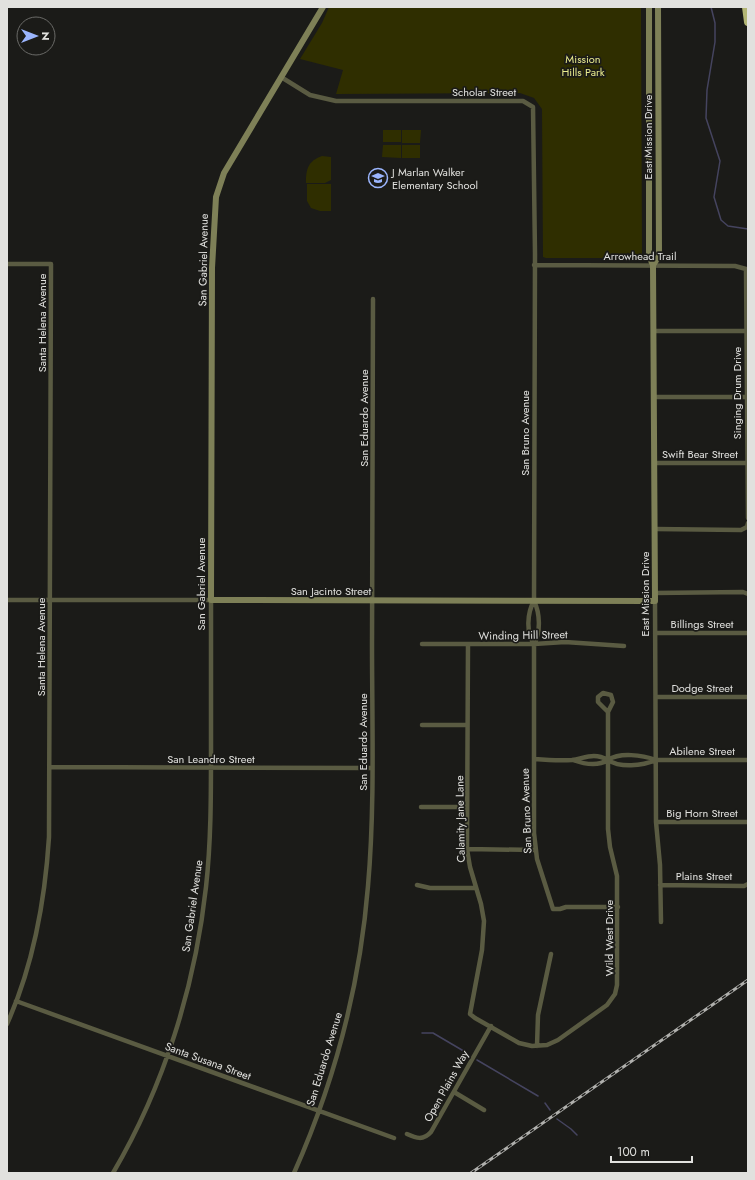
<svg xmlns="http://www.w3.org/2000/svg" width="755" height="1180" viewBox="0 0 755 1180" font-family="Jost,sans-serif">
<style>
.green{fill:#2f2e00}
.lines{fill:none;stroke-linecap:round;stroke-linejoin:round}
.stream{stroke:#45445f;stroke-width:1.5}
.street{stroke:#5a5b42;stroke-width:4.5}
.secondary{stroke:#7e8057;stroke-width:6}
.highway{stroke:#b3b675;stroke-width:8}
.rail-casing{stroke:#b0b0ad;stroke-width:3}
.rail{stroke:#1b1b18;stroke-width:1.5;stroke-dasharray:4.5;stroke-linecap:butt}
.labels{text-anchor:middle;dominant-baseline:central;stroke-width:3.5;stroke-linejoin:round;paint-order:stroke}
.park-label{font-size:11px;fill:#e9eb8e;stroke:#1b1b18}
.street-label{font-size:11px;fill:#e1e1de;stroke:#1b1b18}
.poi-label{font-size:11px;fill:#e1e1de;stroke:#1b1b18;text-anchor:start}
</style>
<rect width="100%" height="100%" fill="#1b1b18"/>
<!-- green -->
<path class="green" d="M329,7h312l1,249 -3,2h-93l-3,-1 -1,-148 -8,-11 -14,-5 -184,1 7,-24 -43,-11 22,-36z
M383,130h18v12h-18z
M402,130h19l-1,13h-18z
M383,145h18v13l-19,-1z
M402,145h18v13h-18z
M322,156l9,1v23l-6,3h-19c0,-14 2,-22 16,-27z
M307,184h24v27h-11l-9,-3 -4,-7z"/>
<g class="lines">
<!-- stream -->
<path class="stream" d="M711,7l4,16v19l-8,48 -1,28 14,43 -6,36 7,23 7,6 20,3
M422,1033h11l34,20
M477,1060l61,36
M545,1103l5,7
M557,1119l14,10 6,6"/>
<!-- street -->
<path class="street" d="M281,77l29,18 26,6h187l10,6 2,147 -1,347c-7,12 -8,32 0,43
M7,264h44l-2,573c-4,64 -16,129 -42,187
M534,265l201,1 11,3 2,249
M654,331h92
M654,397h92
M654,463h92
M655,529l86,1 6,-3 1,-4
M655,593l88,-1 5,2
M7,600h204c0,51 0,101 0,151 0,46 0,91 -5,136 -11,100 -42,199 -93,286
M534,601c6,12 7,31 0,43v189l3,26 16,50h7l6,-2h52
M655,601l1,221 4,43 1,57
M655,633h93
M422,644h112l31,-2 59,4
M468,644l-1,205 3,18 11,37 3,17 -2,29 -12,64 5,4 44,25 13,3 15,-1 11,-5 49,-35 8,-11 2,-9v-109l-7,-29 -2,-18v-117l5,-10 -2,-7 -8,-2 -5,4v5l10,10
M656,697h92
M422,725h45
M534,759c12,1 25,2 38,1 13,-2 22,-8 36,0 12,-8 34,-5 48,0h92
M573,760c11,4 24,7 35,0 12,8 34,6 48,0
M50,767l322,1
M421,807h46
M656,822h92
M467,849l68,1
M417,885l13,3h46
M660,885l84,1 4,-2
M16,1001l378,137
M537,1046l1,-31 13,-61
M454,1092l30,18
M407,1134c9,4 16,7 24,-2l60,-106
M294,1173c40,-90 66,-188 74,-287 7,-81 4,-163 4,-244 1,-114 1,-228 1,-343"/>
<!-- secondary -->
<path class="secondary" d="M323,7l-99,166 -8,24 -4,71 -1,332 444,1 -2,-336 -4,-9v-249
M653,265l6,-9 -1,-249"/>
<!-- highway -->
<path class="highway" d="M746,7l2,15"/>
<!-- rail casing -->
<g class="rail-casing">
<path id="rail" d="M471,1173l277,-193"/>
</g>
<!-- rail -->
<use href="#rail" class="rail"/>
</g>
<!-- icons -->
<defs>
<g id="school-ring" transform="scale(1)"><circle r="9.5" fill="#1b1b18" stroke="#9bb5fd" stroke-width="1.5"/><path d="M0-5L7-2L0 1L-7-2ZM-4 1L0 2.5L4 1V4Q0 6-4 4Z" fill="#9bb5fd"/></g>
</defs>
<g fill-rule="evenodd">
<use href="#school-ring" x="378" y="178"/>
</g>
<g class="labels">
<!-- park labels -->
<g class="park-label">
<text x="583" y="59">Mission<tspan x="583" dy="13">Hills Park</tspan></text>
</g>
<!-- street labels -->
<g class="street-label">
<text x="484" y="92">Scholar Street</text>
<text transform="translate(648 137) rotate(-90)">East Mission Drive</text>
<text x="640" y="256">Arrowhead Trail</text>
<text transform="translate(203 260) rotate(-89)">San Gabriel Avenue</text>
<text transform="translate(42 323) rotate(-90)">Santa Helena Avenue</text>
<text transform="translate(737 393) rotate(-90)">Singing Drum Drive</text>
<text transform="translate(364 418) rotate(-90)">San Eduardo Avenue</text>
<text transform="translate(525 433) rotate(-90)">San Bruno Avenue</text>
<text x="700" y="454">Swift Bear Street</text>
<text transform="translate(201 584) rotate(-90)">San Gabriel Avenue</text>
<text x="331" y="591">San Jacinto Street</text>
<text transform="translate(645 594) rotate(-90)">East Mission Drive</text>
<text x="702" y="624">Billings Street</text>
<text transform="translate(523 635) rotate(-1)">Winding Hill Street</text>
<text transform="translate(41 647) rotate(-90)">Santa Helena Avenue</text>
<text x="702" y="688">Dodge Street</text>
<text transform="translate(363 742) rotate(-90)">San Eduardo Avenue</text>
<text x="702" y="751">Abilene Street</text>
<text x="211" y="759">San Leandro Street</text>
<text transform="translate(526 811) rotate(-92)">San Bruno Avenue</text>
<text x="702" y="813">Big Horn Street</text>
<text transform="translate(460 819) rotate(-91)">Calamity Jane Lane</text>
<text x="704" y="876">Plains Street</text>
<text transform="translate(192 906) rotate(-82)">San Gabriel Avenue</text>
<text transform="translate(609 938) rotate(-90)">Wild West Drive</text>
<text transform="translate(324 1059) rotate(-73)">San Eduardo Avenue</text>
<text transform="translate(208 1061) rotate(20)">Santa Susana Street</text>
<text transform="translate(446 1086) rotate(-61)">Open Plains Way</text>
</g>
<!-- poi labels -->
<g class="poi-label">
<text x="392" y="172">J Marlan Walker<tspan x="392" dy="13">Elementary School</tspan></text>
</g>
</g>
<!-- border -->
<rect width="755" height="1180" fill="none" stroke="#e1e1de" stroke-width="16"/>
<!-- north arrow -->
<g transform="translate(36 36) rotate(90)"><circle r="19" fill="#1b1b18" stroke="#6a6a67"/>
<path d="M0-3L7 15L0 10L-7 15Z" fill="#9bb5fd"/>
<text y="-6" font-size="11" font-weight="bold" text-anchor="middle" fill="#e1e1de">N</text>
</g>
<!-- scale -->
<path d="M611 1156v6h81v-6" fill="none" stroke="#e1e1de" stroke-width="2"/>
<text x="617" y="1156" font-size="12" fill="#e1e1de" stroke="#1b1b18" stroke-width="3" paint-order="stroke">100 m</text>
</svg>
